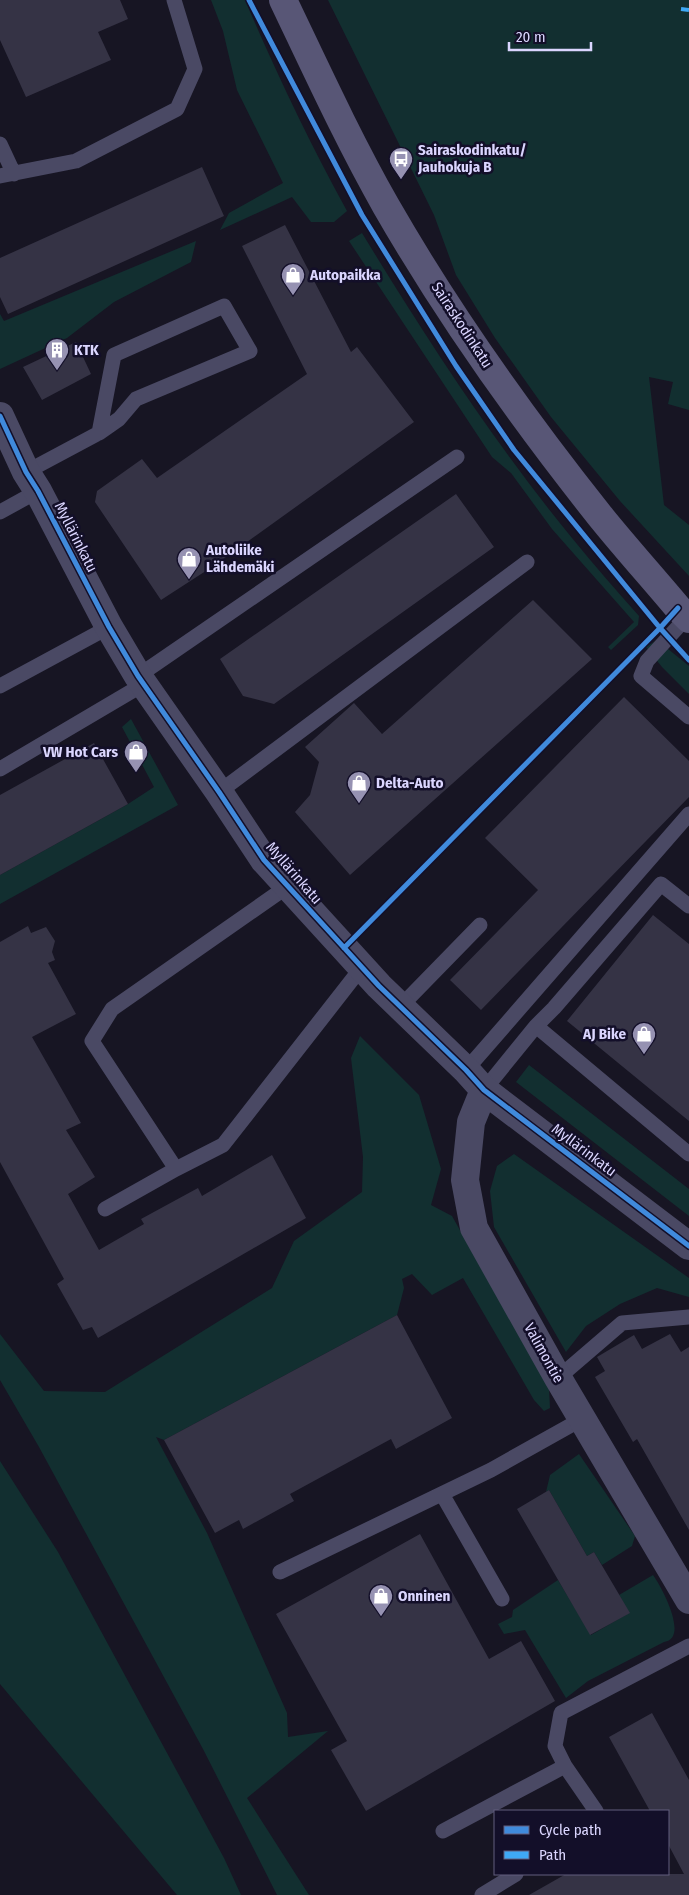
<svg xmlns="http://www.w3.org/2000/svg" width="689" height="1895" viewBox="0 0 689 1895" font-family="'Fira Sans Condensed',sans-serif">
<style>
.green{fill:#122f30}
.building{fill:#353345}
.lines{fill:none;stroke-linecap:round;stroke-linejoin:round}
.lane{stroke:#4a4964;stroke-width:15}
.street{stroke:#4a4964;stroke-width:28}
.secondary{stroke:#585676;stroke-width:28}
.quiet{stroke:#3fa9f5;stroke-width:4;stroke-dasharray:8 4;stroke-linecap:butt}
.cycleway-casing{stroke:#130f29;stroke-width:8}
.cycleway{stroke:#408adc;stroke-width:5}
.labels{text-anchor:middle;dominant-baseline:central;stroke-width:5;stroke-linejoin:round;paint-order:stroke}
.poi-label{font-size:15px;font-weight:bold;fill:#dbd6ff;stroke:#130f29;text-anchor:start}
.street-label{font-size:15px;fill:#dbd6ff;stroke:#130f29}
</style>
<rect width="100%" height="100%" fill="#171523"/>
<!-- green -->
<path class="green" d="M211,0h34c31,72 64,142 102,211l-13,11h-23l-19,-25 -72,33 9,-17 54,-30 -46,-93 -14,-59z
M328,0h361v410l-21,-6 5,-22 -24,-5 15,128 25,20v51l-69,-75 -69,-84 -56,-79 -39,-63 -22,-60z
M362,233c64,105 132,210 210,305 22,27 44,52 67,78l-1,9 -27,25 -3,-3 26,-25 -82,-93 -41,-56 -19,-16 -143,-216z
M196,241l-5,21 -77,40 -47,36 -67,31v-55l4,7z
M657,640l32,26v28l-27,-27 -16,-20z
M131,719l47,86 -178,99v-29l128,-71 26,-17 -32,-60z
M360,1036l59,59 22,74 -10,36 21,11 97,173 1,19 -6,3 -10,-11 -71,-122 -31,17 -20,-21 -10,5 2,9 -7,27 -233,125 -8,-3 51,96 80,180 1,24 40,-6 -81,67 62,97h-32l-74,-146 -164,-302 -39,-67v-46l44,57 61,1 167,-104 22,-47 68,-49 1,-35 -12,-99z
M529,1065l160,124v27l-173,-134z
M514,1154l175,124v19l-32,-9 -37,16 -34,22 -20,26 -72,-125 -4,-36 7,-25z
M579,1454l56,82 -3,10 -30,19 -8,-13 -7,4 -38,-66 -3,2 4,-17z
M0,1461l58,91 166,306 17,37h-64l-177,-211z
M653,1575c10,14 36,64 11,67l-76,39 -22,17 -41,-68 -21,4 -6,-10 14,-7 1,-7 45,-30 33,55 38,-22 -10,-18z"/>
<!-- building -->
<path class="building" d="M0,0h120l8,19 -30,13 13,28 -85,37 -26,-57z
M202,167l22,49 -216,98 -8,-17v-39z
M285,225l66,127 6,-5 57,75 -199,143 -54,35 -66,-98 2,-11 45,-32 15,19 150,-104 -65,-128z
M76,342l15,32 -49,26 -19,-33z
M456,494l38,53 -220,157 -31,-8 -23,-37z
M533,600l59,59 -242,216 -55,-63 15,-17 9,-33 -14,-15 49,-44 28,31z
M624,697l65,64v36l-208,213 -31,-30 88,-90 -53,-52z
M94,743l34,61 -128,71v-80z
M653,915l36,29v177l-122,-100z
M28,926l3,7 15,-6 9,14 -3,11 3,8 -7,3 28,51 -44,23 49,86 -15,7 29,47 -27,17 31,56 45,-26 -3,-5 57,-31 4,8 70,-41 34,63 -208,120 -6,-11 -9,3 -26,-46 7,-5 -64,-117v-220z
M397,1315l55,103 -56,31 -5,-10 -101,55 4,7 -51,28 -4,-9 -24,13 -51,-93z
M670,1334l11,18 8,-5v183l-52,-91 -4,3 -38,-65 10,-6 -8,-14 37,-22 8,14z
M549,1490l38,66 7,-4 36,61 -40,22 -73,-126z
M420,1534l69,125 32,-18 34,60 -189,110 -35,-61 16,-9 -71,-127z
M652,1713l37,67v115h-160l37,-21h118l-16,-30v-33h-18l-41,-74z"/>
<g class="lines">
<!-- lane -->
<path class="lane" d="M0,144l14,30
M0,176l76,-15 101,-52 18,-40 -21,-69
M26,472l73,-39 20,-14 17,-20 114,-48 -26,-45 -110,49 -15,78
M0,512l38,-21
M687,617l-40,44 -6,15 48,41
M138,676l319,-219
M0,686l109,-59
M0,769l144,-85
M219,792l308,-230
M400,1007l80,-82
M536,1026l18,-18 107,-124 28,22
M466,1070l223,-256
M484,1090l52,-64 153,128
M176,1169l-84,-128 20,-32 176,-123
M105,1209l71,-40 47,-24 139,-178
M558,1378l64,-55 67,-6
M442,1494l60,105
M280,1572l211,-102 91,-51
M596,1811l-31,-45 -10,-20 6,-33 128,-67
M443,1831l122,-65
M482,1895l34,-21"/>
<!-- street -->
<path class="street" d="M0,416l26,56 12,19 71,136 29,49 81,116 45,68 115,126 87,84 18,20 205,156
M484,1090l-13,32 -6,58 9,48 84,150 131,222"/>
<!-- secondary -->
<path class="secondary" d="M283,0c33,69 65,139 103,206 62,108 136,212 214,310 25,31 52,61 78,92l11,11"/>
<!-- quiet -->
<path class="quiet" d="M681,9l8,1"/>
<!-- cycleway casing -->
<g class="cycleway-casing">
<path id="cycleway" d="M249,0l113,215 94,151 58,84 146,178 29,32
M0,416l26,56 12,19 71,136 29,49 81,116 45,68 115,126 87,84 18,20 205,156
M344,948l316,-320 18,-20"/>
</g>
<!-- cycleway -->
<use href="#cycleway" class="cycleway"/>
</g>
<!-- icons -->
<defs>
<g id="bus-pin" transform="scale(1.25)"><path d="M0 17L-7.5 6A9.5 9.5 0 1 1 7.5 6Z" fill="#9692b2" stroke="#130f29"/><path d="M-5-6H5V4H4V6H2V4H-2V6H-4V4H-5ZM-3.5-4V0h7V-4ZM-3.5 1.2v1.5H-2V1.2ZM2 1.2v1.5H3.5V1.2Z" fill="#fff"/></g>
<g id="shop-pin" transform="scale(1.25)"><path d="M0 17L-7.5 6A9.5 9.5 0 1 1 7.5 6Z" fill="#9692b2" stroke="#130f29"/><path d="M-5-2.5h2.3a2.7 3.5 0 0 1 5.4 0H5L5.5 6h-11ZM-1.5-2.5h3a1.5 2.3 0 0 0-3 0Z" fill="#fff"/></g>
<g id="building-pin" transform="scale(1.25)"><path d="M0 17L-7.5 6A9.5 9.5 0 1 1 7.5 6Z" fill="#9692b2" stroke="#130f29"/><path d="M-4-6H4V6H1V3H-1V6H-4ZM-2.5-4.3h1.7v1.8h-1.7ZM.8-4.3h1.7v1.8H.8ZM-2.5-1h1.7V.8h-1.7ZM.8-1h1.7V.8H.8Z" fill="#fff"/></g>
</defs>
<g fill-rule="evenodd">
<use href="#bus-pin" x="401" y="159"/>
<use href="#shop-pin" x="293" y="275"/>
<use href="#building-pin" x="57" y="350"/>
<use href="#shop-pin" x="189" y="559"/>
<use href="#shop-pin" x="136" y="752"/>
<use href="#shop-pin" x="359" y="783"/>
<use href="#shop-pin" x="644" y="1034"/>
<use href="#shop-pin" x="381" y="1596"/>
</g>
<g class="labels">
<!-- poi labels -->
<g class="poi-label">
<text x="418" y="150">Sairaskodinkatu/<tspan x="418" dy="17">Jauhokuja B</tspan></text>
<text x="310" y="275">Autopaikka</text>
<text x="74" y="350">KTK</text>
<text x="206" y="550">Autoliike<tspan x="206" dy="17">Lähdemäki</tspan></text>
<text x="118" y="752" text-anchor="end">VW Hot Cars</text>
<text x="376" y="783">Delta-Auto</text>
<text x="626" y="1034" text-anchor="end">AJ Bike</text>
<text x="398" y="1596">Onninen</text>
</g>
<!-- street labels -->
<g class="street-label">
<text transform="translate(462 325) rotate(57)">Sairaskodinkatu</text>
<text transform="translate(76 537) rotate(63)">Myllärinkatu</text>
<text transform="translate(294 873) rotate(49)">Myllärinkatu</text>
<text transform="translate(584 1150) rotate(37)">Myllärinkatu</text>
<text transform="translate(544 1353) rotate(61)">Valimontie</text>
</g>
</g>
<!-- legend -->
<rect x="494" y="1810" width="175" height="65" fill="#130f29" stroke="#635f7f"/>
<rect x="504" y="1826" width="25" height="8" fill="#408adc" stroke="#635f7f"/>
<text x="539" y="1835" font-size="15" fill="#dbd6ff">Cycle path</text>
<rect x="504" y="1851" width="25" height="8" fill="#3fa9f5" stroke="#635f7f"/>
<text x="539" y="1860" font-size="15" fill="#dbd6ff">Path</text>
<!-- scale -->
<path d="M509 42v8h82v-8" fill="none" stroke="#dbd6ff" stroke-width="2.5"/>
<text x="516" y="42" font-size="15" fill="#dbd6ff" stroke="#130f29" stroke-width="4" paint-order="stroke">20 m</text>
</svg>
